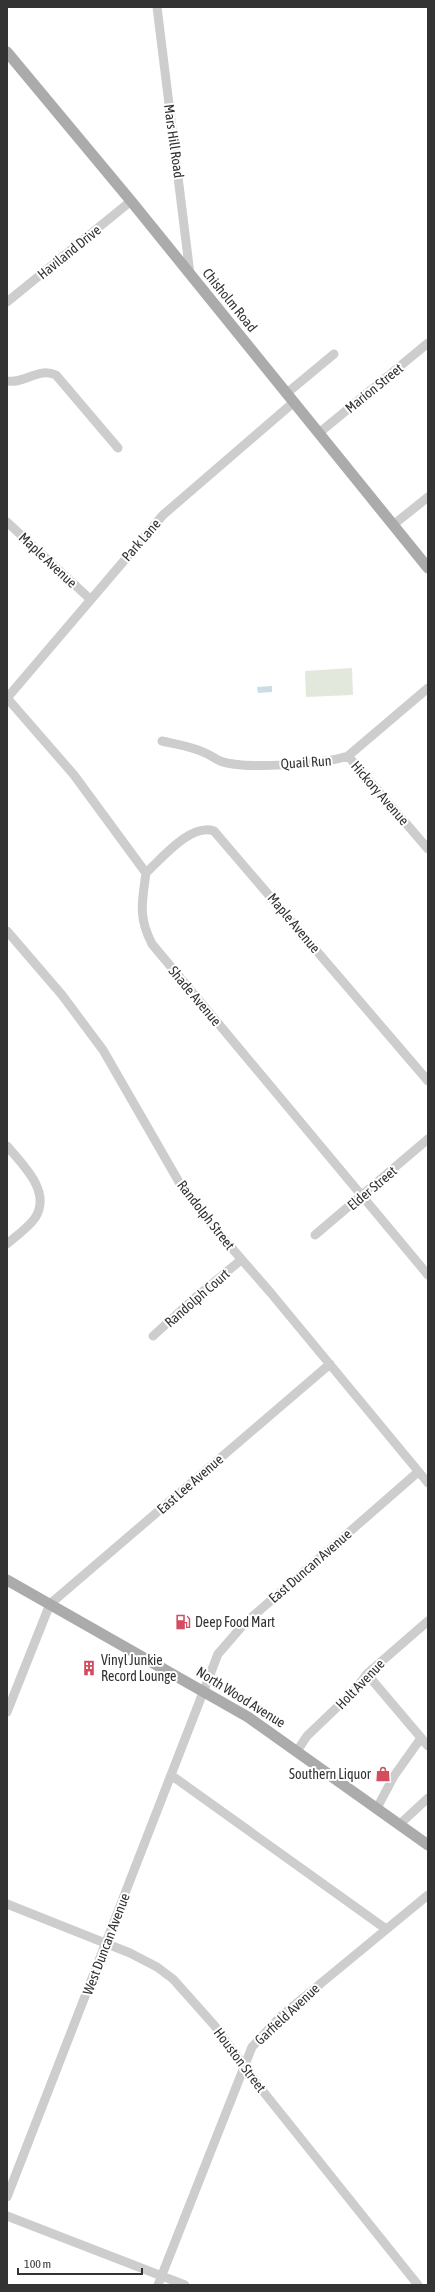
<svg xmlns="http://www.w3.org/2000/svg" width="435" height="2292" viewBox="0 0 435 2292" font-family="'Asap Condensed',sans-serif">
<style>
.green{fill:#e3e8dd}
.water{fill:#cadde4}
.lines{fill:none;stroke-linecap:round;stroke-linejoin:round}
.minor{stroke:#cdcdcd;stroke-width:9}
.major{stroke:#ababab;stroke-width:11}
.labels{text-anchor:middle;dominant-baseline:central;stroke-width:4;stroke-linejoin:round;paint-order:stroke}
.street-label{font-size:14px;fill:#333;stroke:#fff}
.poi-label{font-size:14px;fill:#333;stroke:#fff;text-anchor:start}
</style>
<rect width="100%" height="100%" fill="#fff"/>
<!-- green -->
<path class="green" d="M352,668l1,27 -47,2 -1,-26z"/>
<!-- water -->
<path class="water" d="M272,686v6l-14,1 -1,-6z"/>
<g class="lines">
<!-- minor -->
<path class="minor" d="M157,7l33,267
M7,302l124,-101
M7,381c18,3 31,-14 49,-6l62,73
M287,393l47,-39
M319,433l109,-90
M7,522l83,77
M393,525l35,-28
M7,698l67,77 72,98c-4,29 -8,44 6,71l276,331
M7,698l156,-183 131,-113
M162,741c13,3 28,5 41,11 6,2 11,6 17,9 23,9 104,3 128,-5l80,-68
M348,756l80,93
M146,873c16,-15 45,-50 68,-42l214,250
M7,931l55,64 41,55 76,132 30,40 61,70 158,191
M7,1146c16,19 45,46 28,72 -7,10 -19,18 -28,26
M315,1235l113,-96
M153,1336l43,-39 45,-37
M367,1674l61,72
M7,1712l43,-108 280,-240
M297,1751l10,-15 46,-44 14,-18 61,-53
M171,1775l215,154
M377,1808l17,-32 27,-38
M400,1824l28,-26
M7,1904l123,49 27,14 16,12 41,46 48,65 156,195
M7,2197l211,-543 26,-30 174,-152
M7,2216l178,69
M158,2285l94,-238 28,-30 148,-122"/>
<!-- major -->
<path class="major" d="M7,52l124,149 297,367
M7,1580l241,137 180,128"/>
</g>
<!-- icons -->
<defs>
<g id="fuel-bare" transform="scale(1.2)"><path d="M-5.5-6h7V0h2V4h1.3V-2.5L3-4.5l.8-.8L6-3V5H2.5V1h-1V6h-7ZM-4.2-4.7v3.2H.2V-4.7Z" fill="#d34c5f" stroke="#fff" stroke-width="2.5" paint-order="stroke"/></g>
<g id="building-bare" transform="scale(1.2)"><path d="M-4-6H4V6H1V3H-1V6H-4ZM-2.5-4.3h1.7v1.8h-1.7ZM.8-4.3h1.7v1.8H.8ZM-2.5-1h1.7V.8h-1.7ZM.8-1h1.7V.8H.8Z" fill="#d34c5f" stroke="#fff" stroke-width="2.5" paint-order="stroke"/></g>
<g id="shop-bare" transform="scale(1.2)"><path d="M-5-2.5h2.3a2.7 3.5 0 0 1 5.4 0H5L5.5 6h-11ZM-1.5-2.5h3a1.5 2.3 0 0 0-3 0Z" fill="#d34c5f" stroke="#fff" stroke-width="2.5" paint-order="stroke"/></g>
</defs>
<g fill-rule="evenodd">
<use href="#fuel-bare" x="183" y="1622"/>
<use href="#building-bare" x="89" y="1668"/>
<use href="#shop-bare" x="383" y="1774"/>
</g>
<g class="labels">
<!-- street labels -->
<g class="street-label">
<text transform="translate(174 141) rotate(82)">Mars Hill Road</text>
<text transform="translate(69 252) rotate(-39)">Haviland Drive</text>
<text transform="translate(230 300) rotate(51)">Chisholm Road</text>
<text transform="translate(374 388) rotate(-39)">Marion Street</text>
<text transform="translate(141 540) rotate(-49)">Park Lane</text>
<text transform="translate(48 560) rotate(43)">Maple Avenue</text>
<text transform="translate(306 762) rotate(-4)">Quail Run</text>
<text transform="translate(380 793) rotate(49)">Hickory Avenue</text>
<text transform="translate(294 923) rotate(50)">Maple Avenue</text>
<text transform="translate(195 996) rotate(50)">Shade Avenue</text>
<text transform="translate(372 1188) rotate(-40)">Elder Street</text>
<text transform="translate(206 1215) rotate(52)">Randolph Street</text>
<text transform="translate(197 1298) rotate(-41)">Randolph Court</text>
<text transform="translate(190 1484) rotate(-41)">East Lee Avenue</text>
<text transform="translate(310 1566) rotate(-41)">East Duncan Avenue</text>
<text transform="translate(360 1684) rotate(-46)">Holt Avenue</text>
<text transform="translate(241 1697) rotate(32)">North Wood Avenue</text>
<text transform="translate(106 1944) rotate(-69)">West Duncan Avenue</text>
<text transform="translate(287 2014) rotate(-43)">Garfield Avenue</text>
<text transform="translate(240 2060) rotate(53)">Houston Street</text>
</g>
<!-- poi labels -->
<g class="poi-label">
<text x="195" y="1622">Deep Food Mart</text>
<text x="101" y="1660">Vinyl Junkie<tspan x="101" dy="16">Record Lounge</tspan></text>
<text x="371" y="1774" text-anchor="end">Southern Liquor</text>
</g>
</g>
<!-- border -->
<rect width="435" height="2292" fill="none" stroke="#333333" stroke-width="16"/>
<!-- scale -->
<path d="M18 2268v6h124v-6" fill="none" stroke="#333333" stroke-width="2"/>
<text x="24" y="2268" font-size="12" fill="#333333" stroke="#ffffff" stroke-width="3" paint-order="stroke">100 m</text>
</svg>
